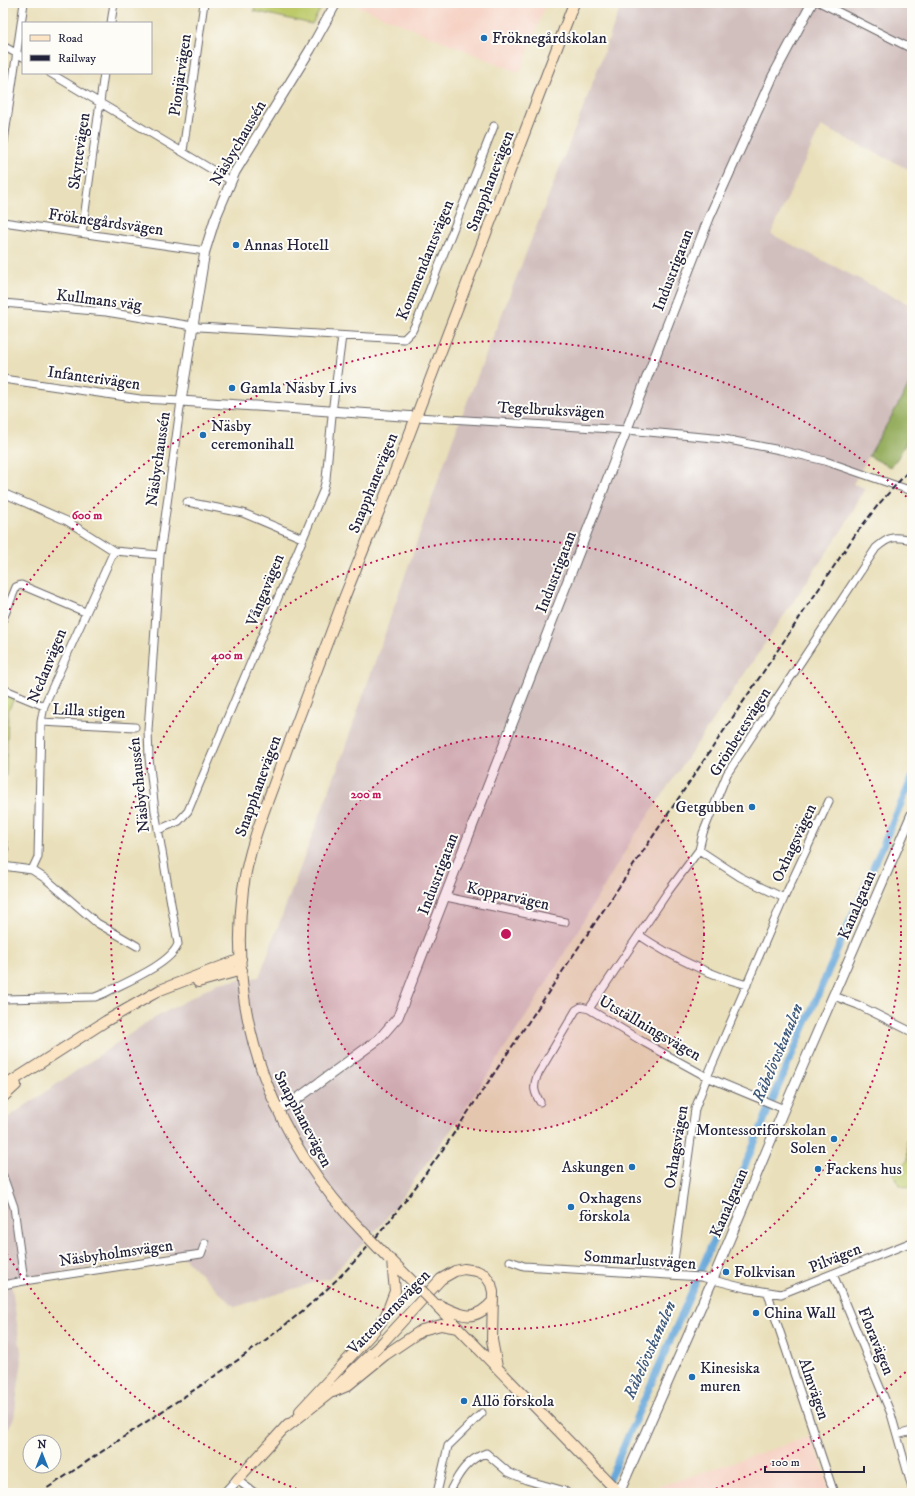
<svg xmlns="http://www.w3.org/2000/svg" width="915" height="1496" viewBox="0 0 915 1496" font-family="'IM FELL DW Pica',serif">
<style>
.built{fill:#f6d2c4}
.industrial{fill:#d1bfbe}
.green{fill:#beca6b;stroke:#707653}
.forest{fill:#96ae5f;stroke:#5c684d}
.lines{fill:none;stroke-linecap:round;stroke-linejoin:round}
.canal{stroke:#68a8db;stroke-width:7}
.minor-casing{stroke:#686467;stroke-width:9}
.tertiary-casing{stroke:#686467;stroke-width:11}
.secondary-casing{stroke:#686467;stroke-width:12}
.minor{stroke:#fff;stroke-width:7}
.tertiary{stroke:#fff;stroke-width:9}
.secondary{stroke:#fce5c4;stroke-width:10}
.rail{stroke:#22223b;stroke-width:2;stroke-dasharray:6 3;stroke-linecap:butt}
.secondary-bridge-casing{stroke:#686467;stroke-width:12;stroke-linecap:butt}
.secondary-bridge{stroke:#fce5c4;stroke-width:10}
.ring{fill:none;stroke:#c2185b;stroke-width:2;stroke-dasharray:2 4}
.poi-dot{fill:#1f6fb2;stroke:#fdfcf7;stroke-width:1.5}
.labels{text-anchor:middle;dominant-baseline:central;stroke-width:4;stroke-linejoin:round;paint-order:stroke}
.poi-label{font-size:16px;fill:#22223b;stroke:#fdfcf7;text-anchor:start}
.street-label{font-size:16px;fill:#22223b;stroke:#fdfcf7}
.water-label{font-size:17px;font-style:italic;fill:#3e587b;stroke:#fdfcf7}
.centre{fill:#c2185b;stroke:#fdfcf7;stroke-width:2}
.ring-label{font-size:12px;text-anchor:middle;font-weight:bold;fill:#c2185b;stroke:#fdfcf7;stroke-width:4;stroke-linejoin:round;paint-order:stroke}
</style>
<rect width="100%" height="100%" fill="#fdfcf7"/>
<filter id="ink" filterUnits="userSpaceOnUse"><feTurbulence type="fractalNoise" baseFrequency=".025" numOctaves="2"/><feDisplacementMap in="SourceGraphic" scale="8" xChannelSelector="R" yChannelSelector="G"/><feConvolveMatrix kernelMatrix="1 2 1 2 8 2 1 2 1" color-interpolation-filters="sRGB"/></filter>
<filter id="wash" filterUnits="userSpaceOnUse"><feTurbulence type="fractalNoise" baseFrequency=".012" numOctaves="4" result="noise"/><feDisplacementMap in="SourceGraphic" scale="16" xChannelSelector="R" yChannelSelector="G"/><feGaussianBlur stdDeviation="0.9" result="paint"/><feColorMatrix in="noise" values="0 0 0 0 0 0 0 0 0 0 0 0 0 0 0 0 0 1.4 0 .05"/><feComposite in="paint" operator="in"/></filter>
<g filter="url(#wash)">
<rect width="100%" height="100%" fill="#e9dfba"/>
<!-- built -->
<path class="built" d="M350,3h196l-26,70z
M812,1436l19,57h-181l5,-5z"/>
<!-- industrial -->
<path class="industrial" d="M622,3h290v168l-91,-45 -50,108 141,72v74l-59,104 12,4 -21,39 -211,311 -101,169 -78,119 -72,98 -53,54 -94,29 -56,-54 -168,27 11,80 -8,58 -11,20v-317l146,-100 69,-38 41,-6 82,-218 112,-321 131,-332z"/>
<!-- green -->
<path class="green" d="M255,3h69l-12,21 -58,-13z
M3,694l11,5 -6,12 -2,65h-3z
M912,1136v53l-13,-4 -6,-11 15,-14 -1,-21z"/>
<!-- forest -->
<path class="forest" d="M912,380v53l-15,26 -7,8 -21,-11z"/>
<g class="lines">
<!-- canal -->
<path class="canal" d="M603,1493l89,-202 90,-213 130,-300"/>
</g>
</g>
<g filter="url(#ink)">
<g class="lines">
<!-- minor casing -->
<g class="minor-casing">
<path id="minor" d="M821,3l91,46
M111,23l3,-20
M3,46l20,11
M50,73l181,108
M3,148l21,-145
M183,151l21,-148
M3,222l202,29
M82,233l22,-160
M3,303l103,9 93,15 205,12 8,-8 6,-12 76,-193
M3,379l137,20 41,2 -21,154 -12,175 1,28 6,53 23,133c-7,20 -54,39 -73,49l-10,4 -92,2
M417,417l210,13 97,9 56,11 45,11 87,30
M3,493l64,28 47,30 46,4
M187,502l56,11 59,25
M3,619l13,-32 5,-2 64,27
M3,689l41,17
M41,722l94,5
M158,830l21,-9 9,-10 135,-320 3,-12 7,-74 9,-69
M3,842l2,9 -2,15
M699,850l41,27 44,21
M3,866l29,4 14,9 51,44 40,23
M32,870l6,-13 3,-135 3,-16 70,-155
M446,897l119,25
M639,935c34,23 68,39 108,50
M834,996l24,9 54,27
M589,1009l78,-116 32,-43 4,-17 24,-59 149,-226c14,-12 18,-12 36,-8
M540,1102c-6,-10 -7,-15 -3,-26l39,-66 5,-3 8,2 56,34 62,34 77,32
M3,1176l11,31 10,74 -21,4
M510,1261l14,5 177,11 44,11 36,6 131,-52
M833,1274l58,140 21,74
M672,1275l23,-166 12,-32 77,-179 45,-97
M24,1281l177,-27 4,-11
M768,1293l8,27 58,173
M897,1435l15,-4
M237,1480l18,13
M437,1493l11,-47 34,-33
M454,1493l-3,-4c8,-16 17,-30 35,-36l22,19 18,8 39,11 2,2"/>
</g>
<!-- tertiary casing -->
<g class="tertiary-casing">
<path id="tertiary" d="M336,3l-26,47 -75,122 -20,47 -10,32 -24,150 236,16
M277,1109l13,-5 89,-65 19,-22 311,-799 64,-142 39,-73
M225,1493l12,-13
M619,1493l94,-214 71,-170 128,-295"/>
</g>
<!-- secondary casing -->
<g class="secondary-casing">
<path id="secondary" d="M198,982l44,-12
M3,1087l103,-66 54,-31 81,-31
M3,1097l13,-12
M366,1235c-92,-94 -139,-214 -123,-346 6,-44 24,-85 39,-127 20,-52 39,-104 59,-156 25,-64 52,-127 76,-192 53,-137 105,-274 157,-411
M391,1260l28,28
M432,1301l187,192
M439,1305c23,11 35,18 54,-4
M333,1392l14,-6 38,-31 37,-25 19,-5 17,3
M300,1411l74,-80 12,-16 9,-24 -3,-30
M284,1429l47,-37 53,-51 57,-62 14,-8 9,-2 13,2 8,4 6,9 2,8 -1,48 5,27
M237,1480l51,-56"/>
</g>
<!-- minor -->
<use href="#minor" class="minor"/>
<!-- tertiary -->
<use href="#tertiary" class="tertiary"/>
<!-- secondary -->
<use href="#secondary" class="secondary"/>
<!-- rail -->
<path class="rail" d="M40,1493c45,-30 91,-61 136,-91 48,-32 96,-64 139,-102 51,-45 92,-100 131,-155l409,-610 23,-30 34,-38"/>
<!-- secondary-bridge casing -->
<g class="secondary-bridge-casing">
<path id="secondary-bridge" d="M366,1235l22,23
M419,1288l13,13"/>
</g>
<!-- secondary-bridge -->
<use href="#secondary-bridge" class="secondary-bridge"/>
</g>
</g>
<!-- distance rings -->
<circle cx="506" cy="934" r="198" fill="#c2185b" fill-opacity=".12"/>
<g class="ring">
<circle cx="506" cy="934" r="198"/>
<circle cx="506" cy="934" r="395"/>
<path d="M910 1368A593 593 0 0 1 704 1493M308 1493A593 593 0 0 1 3 1248M3 620A593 593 0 0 1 910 500"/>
</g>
<!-- markers -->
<g class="poi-dot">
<circle cx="484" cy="38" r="4"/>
<circle cx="236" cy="245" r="4"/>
<circle cx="232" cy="388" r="4"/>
<circle cx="203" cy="435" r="4"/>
<circle cx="752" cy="807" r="4"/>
<circle cx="834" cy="1139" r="4"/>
<circle cx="632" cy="1167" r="4"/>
<circle cx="818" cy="1169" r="4"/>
<circle cx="571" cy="1207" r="4"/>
<circle cx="726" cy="1272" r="4"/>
<circle cx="756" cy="1313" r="4"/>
<circle cx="692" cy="1377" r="4"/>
<circle cx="464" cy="1401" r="4"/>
</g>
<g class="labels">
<!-- poi labels -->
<g class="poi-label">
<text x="492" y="38">Fröknegårdskolan</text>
<text x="244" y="245">Annas Hotell</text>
<text x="240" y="388">Gamla Näsby Livs</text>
<text x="211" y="426">Näsby<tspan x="211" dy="18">ceremonihall</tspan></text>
<text x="744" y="807" text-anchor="end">Getgubben</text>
<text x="826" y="1130" text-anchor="end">Montessoriförskolan<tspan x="826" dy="18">Solen</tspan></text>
<text x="624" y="1167" text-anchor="end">Askungen</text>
<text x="826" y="1169">Fackens hus</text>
<text x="579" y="1198">Oxhagens<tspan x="579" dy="18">förskola</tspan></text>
<text x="734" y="1272">Folkvisan</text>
<text x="764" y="1313">China Wall</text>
<text x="700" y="1368">Kinesiska<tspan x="700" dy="18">muren</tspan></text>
<text x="472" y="1401">Allö förskola</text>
</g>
<!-- street labels -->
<g class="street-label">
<text transform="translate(180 75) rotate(-82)">Pionjärvägen</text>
<text transform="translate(238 143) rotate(-60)">Näsbychaussén</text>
<text transform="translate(79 151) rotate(-82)">Skyttevägen</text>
<text transform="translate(490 181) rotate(-69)">Snapphanevägen</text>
<text transform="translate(106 222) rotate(8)">Fröknegårdsvägen</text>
<text transform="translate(425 260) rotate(-68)">Kommendantsvägen</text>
<text transform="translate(673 270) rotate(-69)">Industrigatan</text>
<text transform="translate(99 300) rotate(7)">Kullmans väg</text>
<text transform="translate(94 378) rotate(8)">Infanterivägen</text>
<text transform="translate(551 410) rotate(3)">Tegelbruksvägen</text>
<text transform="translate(158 459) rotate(-82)">Näsbychaussén</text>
<text transform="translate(373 483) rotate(-68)">Snapphanevägen</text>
<text transform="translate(556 572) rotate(-69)">Industrigatan</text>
<text transform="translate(265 590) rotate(-68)">Vångavägen</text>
<text transform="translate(47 666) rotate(-68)">Nedanvägen</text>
<text transform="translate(89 711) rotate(3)">Lilla stigen</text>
<text transform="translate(740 732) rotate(-58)">Grönbetesvägen</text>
<text transform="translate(139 785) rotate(-96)">Näsbychaussén</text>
<text transform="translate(258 786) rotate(-70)">Snapphanevägen</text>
<text transform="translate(794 843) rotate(-65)">Oxhagsvägen</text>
<text transform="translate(438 874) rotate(-69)">Industrigatan</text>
<text transform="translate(508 896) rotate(12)">Kopparvägen</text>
<text transform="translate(857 905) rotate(-67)">Kanalgatan</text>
<text transform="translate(650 1028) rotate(30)">Utställningsvägen</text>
<text transform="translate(303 1119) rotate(62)">Snapphanevägen</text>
<text transform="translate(676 1147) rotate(-81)">Oxhagsvägen</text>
<text transform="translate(729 1203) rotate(-67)">Kanalgatan</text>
<text transform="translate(116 1253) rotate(-8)">Näsbyholmsvägen</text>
<text transform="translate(835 1258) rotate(-22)">Pilvägen</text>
<text transform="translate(640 1260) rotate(4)">Sommarlustvägen</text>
<text transform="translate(389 1312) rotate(-46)">Vattentornsvägen</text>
<text transform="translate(876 1341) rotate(68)">Floravägen</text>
<text transform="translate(814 1389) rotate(71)">Almvägen</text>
</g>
<!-- water labels -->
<g class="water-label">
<text transform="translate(778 1053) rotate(-67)">Råbelövskanalen</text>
<text transform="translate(650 1350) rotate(-66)">Råbelövskanalen</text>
</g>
</g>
<circle cx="506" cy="934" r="6" class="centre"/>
<g class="ring-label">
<text x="87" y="519">600 m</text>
<text x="227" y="659">400 m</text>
<text x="366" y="798">200 m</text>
</g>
<!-- margin -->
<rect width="915" height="1496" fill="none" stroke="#fdfcf7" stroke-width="16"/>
<!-- legend -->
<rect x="22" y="22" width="130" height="52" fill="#fdfcf7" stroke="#a5a5ac"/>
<rect x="30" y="35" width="20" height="6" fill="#fce5c4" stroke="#a5a5ac"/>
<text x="58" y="42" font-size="12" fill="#22223b">Road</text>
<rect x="30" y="55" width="20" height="6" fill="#22223b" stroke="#a5a5ac"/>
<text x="58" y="62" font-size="12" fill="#22223b">Railway</text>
<!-- north arrow -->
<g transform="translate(42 1454)"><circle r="19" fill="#fdfcf7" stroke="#a5a5ac"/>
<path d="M0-3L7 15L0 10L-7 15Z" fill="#1f6fb2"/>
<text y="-6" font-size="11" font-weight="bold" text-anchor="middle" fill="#22223b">N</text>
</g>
<!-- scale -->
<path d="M765 1466v6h99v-6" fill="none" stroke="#22223b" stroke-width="2"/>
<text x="771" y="1466" font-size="12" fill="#22223b" stroke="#fdfcf7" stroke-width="3" paint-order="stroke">100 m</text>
</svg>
